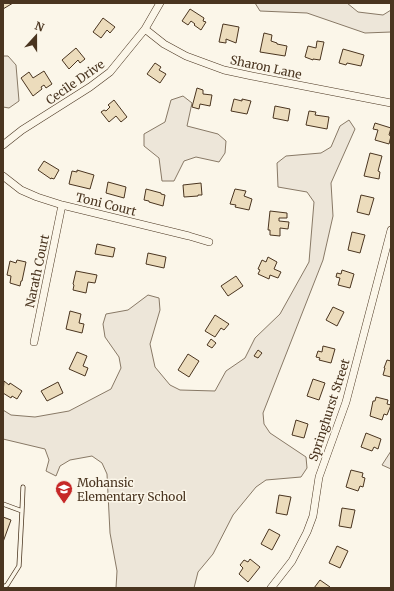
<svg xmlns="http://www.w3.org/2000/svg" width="394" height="591" viewBox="0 0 394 591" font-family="Merriweather,serif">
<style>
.green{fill:#ede6d9;stroke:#887966}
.building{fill:#ecdcbc;stroke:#4a3520}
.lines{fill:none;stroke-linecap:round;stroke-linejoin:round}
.lane-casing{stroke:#4a3520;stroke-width:5}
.street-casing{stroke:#4a3520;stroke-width:8}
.lane{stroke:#fbf6e9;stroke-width:3.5}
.street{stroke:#fbf6e9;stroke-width:7}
.labels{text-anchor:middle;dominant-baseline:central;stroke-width:3;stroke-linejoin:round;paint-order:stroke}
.street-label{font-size:12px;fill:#4a3520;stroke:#fbf6e9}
.poi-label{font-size:12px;fill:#4a3520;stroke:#fbf6e9;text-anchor:start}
</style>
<rect width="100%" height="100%" fill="#fbf6e9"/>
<!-- green -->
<path class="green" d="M255,3h92l11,9 25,3 8,-5v22l-26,1 -58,-20 -47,-2z
M3,56h5l8,9 3,36 -10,7 -6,-1z
M183,96l9,7 -5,23 31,8 8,7 -1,12 -6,9 -23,-5 -12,4 -10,20h-12l-3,-23 -15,-12v-12l21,-12 6,-22z
M349,120l6,9 -24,54 2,33 -10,44 -60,153 1,11 6,9 36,24 1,11 -6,9 -35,3 -10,7 -23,28 -20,39 -15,18 -4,16h-78l1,-17 -7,-38 -3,-59 -5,-11 -10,-7 -22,4 -10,6 -4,10 -10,-5 3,-11 -4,-11 -42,-10v-29l8,5 24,2 34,-6 42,-22 10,-21 -2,-11 -14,-20 -2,-13 3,-10 22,-4 20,-15 11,3 1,12 -10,34 5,23 15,18 10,5 35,1 11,-20 19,-13 10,-20 25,-24 29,-52 5,-60 -7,-10 -29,-5 -1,-24 9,-7 35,-3 10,-6 9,-21z
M391,451v18l-9,-4z"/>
<!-- building -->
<path class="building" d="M3,3h10l-10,6z
M190,9l14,9 -1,3 3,1 -5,8 -7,-5 1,-1 -4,-3 -3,4 -6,-4z
M103,18l12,9 -5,6 -3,-3 -6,8 -8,-6z
M223,24l16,3 -3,16 -10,-4v4l-7,-1z
M264,33l8,2 -1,6 6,2v1l10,2 -2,10 -25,-4z
M317,41l7,1 -4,18 -7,-1v1l-8,-3 3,-11 8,2z
M76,48l9,11 -5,4 -2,-3 -9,9 -7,-9z
M343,49l21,6 -3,11 -14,-3 -1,2 -7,-2z
M155,63l6,4 -2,3 7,4 -6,9 -13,-9z
M44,71l8,13 -6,4 -2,-3 -3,2 1,2 -9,7 -12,-18 8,-6 4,6z
M197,88l6,2v4l9,1 -2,11 -10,-2 -1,5 -7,-2z
M234,99l8,2v-2l9,2 -4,13 -16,-3z
M114,100l13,17 -6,5 -5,-6 -7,6 -8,-10 3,-2 2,1 4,-4 -2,-2z
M275,106l15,3 -2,12 -15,-3z
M309,111l7,1 -1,3 14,2 -2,12 -21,-4z
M375,123l16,5 -2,7 2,1 -2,8 -14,-4 3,-10 -5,-1z
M370,153l12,3 -4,15 2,1 -1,7 -15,-3z
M44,161l15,9 -5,9 -3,-1v1l-13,-9z
M77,170l17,5 -4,14 -21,-5 3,-13 5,1z
M108,182l18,5 -2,11 -18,-5z
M201,183l1,12h-4v1l-14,1 -1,-12z
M146,189l15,4v1l4,1 -2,11 -14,-4v-1l-5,-1z
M235,189l11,2 -2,5 8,3 -3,11 -14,-3 1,-2 -6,-1z
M361,195l13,3 -5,17 -12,-3z
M270,211l17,2v5h-8v3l10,1 -1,7 -8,-1v8l-10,-1v-5h-2z
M352,232l13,3 -5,18 -12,-3z
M97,244l18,4 -2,9 -18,-3z
M148,253l18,4 -2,11 -18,-4z
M268,257l9,5 -3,7 7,3 -3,6 -8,-3 -1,4 -11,-5 2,-4 -2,-1 4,-9 4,2z
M17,260l9,2 -4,19h-1l-1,5 -10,-3 1,-7 -4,-1 3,-14 6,2z
M342,270l12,4 -4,14 -12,-3 2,-7 -4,-1 1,-4 4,1z
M76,271l21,4 -2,8 -7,-1 -2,11 -13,-3 1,-5 -1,-1z
M236,276l7,10 -15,10 -7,-10z
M333,307l11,5 -7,14 -11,-6z
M70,311l11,3 -2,9 5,1 -2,9 -16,-4z
M215,315l14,9 -5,6 -3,-2 -6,9 -10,-6z
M211,339l5,4 -4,5 -5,-3z
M323,346l12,3 -4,14 -12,-3 1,-2 -4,-1 2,-6 4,1z
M258,350l4,3 -4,5 -4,-2z
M77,352l10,4 -4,10 5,2 -3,8 -16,-7z
M188,354l11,7 -10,16 -11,-7z
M387,360l4,1v16l-8,-2 2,-7h-1z
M313,379l12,4 -6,17 -12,-4z
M4,381l5,4 1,-2 12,8 -5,8 -5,-3 -1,2 -8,-5z
M58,382l5,11 -16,8 -6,-10z
M376,397l12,3 -1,4 4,1 -4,10 -3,-1 -2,6 -12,-4 3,-15h2z
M296,420l12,4 -4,14 -12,-3z
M366,433l15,6 -3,10 -4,-2 -2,4 -11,-4z
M351,470l12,3 -1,4 3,1 -2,9 -3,-1 -2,5 -12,-4z
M279,495l12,2 -4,18 -11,-2z
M342,508l13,2 -4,18 -12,-2z
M3,517l8,3 -8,22z
M269,529l11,6 -8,15 -11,-6z
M337,546l11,5 -8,17 -11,-5z
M250,559l10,8 -12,15 -9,-8 4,-6 -3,-3 4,-5 4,2z
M320,580l10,7 -1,1h-15z"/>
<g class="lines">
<!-- lane casing -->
<g class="lane-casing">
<path id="lane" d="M3,504l19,7 -3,55 -12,19 -4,2
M22,511l1,-24"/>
</g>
<!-- street casing -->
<g class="street-casing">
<path id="street" d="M145,29l19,15 22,12 38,14 28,6 139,27
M3,145l19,-15 68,-43 20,-15 35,-43 15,-26
M3,176l18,14 16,7 25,8 127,31 20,6
M34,342l28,-137
M271,588l21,-27 15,-29 6,-16 6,-39 27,-75 45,-172"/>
</g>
<!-- lane -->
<use href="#lane" class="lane"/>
<!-- street -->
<use href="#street" class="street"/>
</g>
<!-- icons -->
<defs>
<g id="school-pin" transform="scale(0.9)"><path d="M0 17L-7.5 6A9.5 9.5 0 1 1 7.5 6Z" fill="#c62828" stroke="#fbf6e9"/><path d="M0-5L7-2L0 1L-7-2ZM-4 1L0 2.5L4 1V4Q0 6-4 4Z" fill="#fff"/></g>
</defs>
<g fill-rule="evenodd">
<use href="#school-pin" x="64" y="489"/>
</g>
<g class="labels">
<!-- street labels -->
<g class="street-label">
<text transform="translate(266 67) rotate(12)">Sharon Lane</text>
<text transform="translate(75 82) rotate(-35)">Cecile Drive</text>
<text transform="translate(106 204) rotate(14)">Toni Court</text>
<text transform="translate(37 271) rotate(-78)">Narath Court</text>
<text transform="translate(329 410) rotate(-72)">Springhurst Street</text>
</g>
<!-- poi labels -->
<g class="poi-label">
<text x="77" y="482">Mohansic<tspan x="77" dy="14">Elementary School</tspan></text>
</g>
</g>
<!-- border -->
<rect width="394" height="591" fill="none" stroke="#4a3520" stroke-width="8"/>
<!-- north arrow -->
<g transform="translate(36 36) rotate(21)" stroke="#fbf6e9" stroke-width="3" paint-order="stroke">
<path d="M0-3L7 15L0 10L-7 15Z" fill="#4a3520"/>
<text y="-6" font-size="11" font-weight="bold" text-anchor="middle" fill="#4a3520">N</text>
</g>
</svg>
